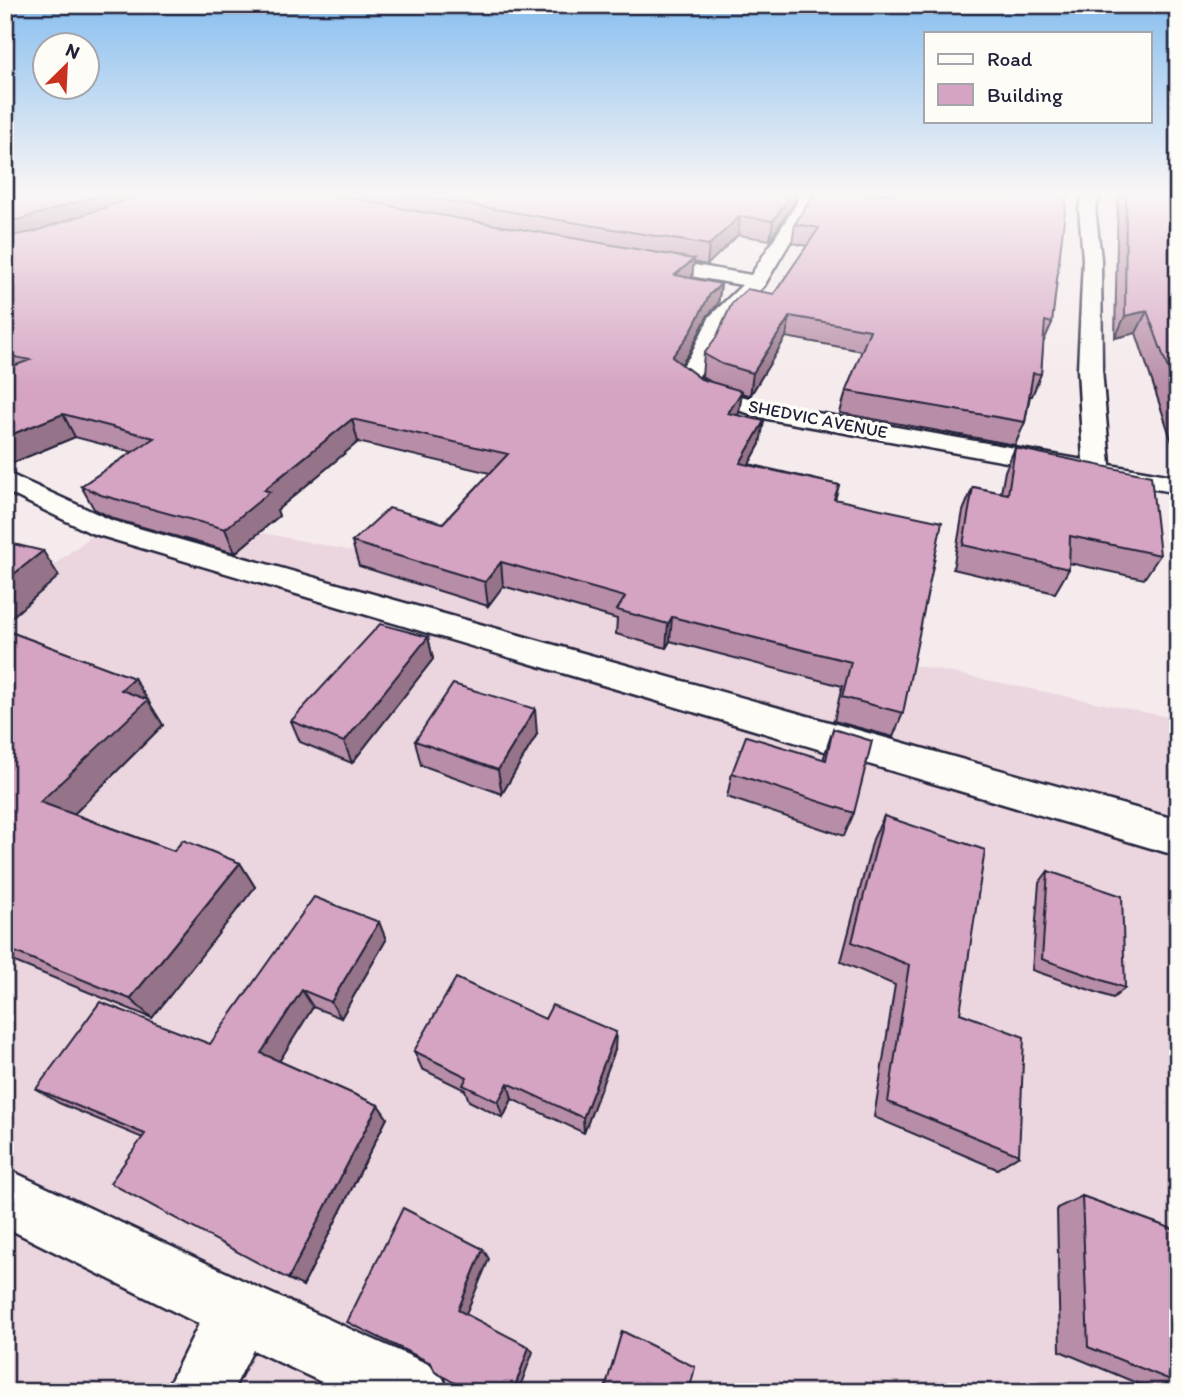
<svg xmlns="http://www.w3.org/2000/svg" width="1183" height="1397" viewBox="0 0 1183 1397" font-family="Itim,sans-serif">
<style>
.built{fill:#ebd5df}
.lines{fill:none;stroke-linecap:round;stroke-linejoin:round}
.minor-casing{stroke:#22223b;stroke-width:5}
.minor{fill:#fdfcf7;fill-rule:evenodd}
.wall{fill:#b78da7;stroke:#22223b;stroke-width:2}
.shaded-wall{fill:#957388;stroke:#22223b;stroke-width:2}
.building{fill:#d5a4c2;stroke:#22223b;stroke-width:2}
.labels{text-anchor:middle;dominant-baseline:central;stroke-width:7;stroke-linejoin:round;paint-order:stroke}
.far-street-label{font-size:18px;fill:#22223b;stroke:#fdfcf7}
</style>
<rect width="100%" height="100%" fill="#f5eaec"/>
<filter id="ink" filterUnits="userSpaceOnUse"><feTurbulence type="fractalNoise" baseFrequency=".0143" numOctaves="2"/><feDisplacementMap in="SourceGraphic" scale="14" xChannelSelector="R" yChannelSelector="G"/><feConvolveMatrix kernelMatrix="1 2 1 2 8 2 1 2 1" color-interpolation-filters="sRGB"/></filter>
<g filter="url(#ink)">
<!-- built -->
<path class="built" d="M131,506l1047,213v673h-1173v-790z"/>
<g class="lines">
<!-- minor casing -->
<g class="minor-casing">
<path id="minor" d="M798,193h16l-1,10 -49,83 -37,36 -15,35 -14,20 20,12 54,16 311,55 -5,-91 5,-110 -4,-51 6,-15h16l-6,15 6,51 1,110 8,96 68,12v16l-410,-74 -68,-20 -27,-20 17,-23 20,-40 32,-31 -98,-17 -9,-6 9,-6 107,19 46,-72z
M5,472l108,49 1065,299v36l-1087,-323 -86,-42z
M5,1168l256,121 178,80 10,23h-106l-90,-42 -21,42h-67l34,-68 -194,-97z"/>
</g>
<!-- minor -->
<use href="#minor" class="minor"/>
</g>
<!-- wall -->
<path class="wall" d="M5,193h791l-2,9 -24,38 -32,-5 -31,30 -14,-3 -1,17 29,5 -3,20 -10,11 -20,40 -7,9 20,15 10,3 -9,-6 2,-22 70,-60 33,-48 -15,-3 3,-19 19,-30 238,129 -9,20 -2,31 -9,22h-2l-5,26 -10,23 -175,-32 6,-22 16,-40 -76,-14 -36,59 -8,-3 -4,22 22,29 -11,20 90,21 -4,15 68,213 -10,24 -59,-16 8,-35 -172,-45 -4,7 -50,-14 1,-15 -114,-33 -15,20 -129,-40 -7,-24 91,-19 47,-50 -132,-31 -81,68 2,6 -44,37 -121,-34 -20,-10 -13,-23 51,-34 -57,-15 -70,29z
M1118,193h60v267l-42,-127 -21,5z
M1015,448l145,107 -16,24 -75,-16v6l-14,24 -102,-24 10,-58 10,-24 28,6 4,-22z
M5,630l129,48 29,47 -89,89 100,37 66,12 15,24 -103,131 -147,-60z
M428,637l5,22 -81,104 -52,-21 -9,-21z
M833,729l21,84 -10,23 -117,-39 5,-24 91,-13z
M537,734l-35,60 -81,-29 -6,-24z
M884,816l76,197 59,142 -22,14 -123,-52 21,-132 -54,-23 32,-123z
M1048,871l77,117 -12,10 -81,-28 7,-87z
M379,922l7,18 -45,78 -28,-11 -34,54 99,44 9,13 -84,168 -160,-148 -84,-35 -23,-14 174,-45z
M615,1050l-31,83 -72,-34 -9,19 -34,-17 -4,-11 -43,-21 -8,-18z
M1082,1196l96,35v161h-20l-98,-41 -3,-143z"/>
<!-- shaded-wall -->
<path class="shaded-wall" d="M107,193h63l-165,49v-20z
M792,193h4l-2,9 -24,38 3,-19z
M740,216l-2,19 -31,30 2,-20z
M694,259l-2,20 -17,-4z
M721,284l-3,20 -10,11 -20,40 -18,24 2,-22 38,-63z
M1147,311l-11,22 -21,5 10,-22z
M790,316l-4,21 -36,59 3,-23z
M742,391l-3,22 -14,23 3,-23z
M63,414l12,23 -70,29v-29z
M352,419l6,23 -81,68 2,6 -44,37 -10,-24 39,-39z
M764,421l-4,23 -23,42 3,-23z
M43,551l16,25 -54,47v-42z
M501,562l2,24 -15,20 -3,-24z
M672,617l-2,24 -4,7 2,-24z
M428,637l5,22 -81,104 -8,-21z
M134,678l29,47 -101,101 -22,-24 81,-112z
M535,709l2,25 -35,60 -4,-24z
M240,863l15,24 -103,131 -22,-19z
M379,922l7,18 -45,78 -10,-16z
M302,990l11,17 -38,61 -14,-15z
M616,1032l-1,18 -31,83 -1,-15z
M508,1083l4,16 -9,19 -5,-16z
M378,1105l9,13 -84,168 -15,-7z
M483,1249l6,10 -24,57 -7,-6z
M529,1347l4,5 -15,40h-5z"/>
<!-- building -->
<path class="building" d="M5,193h102l-86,26 -16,3z
M147,193h180l83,17 284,49 -19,16 46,9 -11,10 -20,39 -18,24 29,22 41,12 -14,22 36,8 -24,42 99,22 -5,14 108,23 -39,191 -61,-16 9,-35 -179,-45 -4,7 -51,-14 8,-13 -124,-35 -16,20 -133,-40 37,-34 54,15 65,-69 -156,-35 -88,71 6,2 -45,37 -124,-34 -20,-9 73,-48 -91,-24 -58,23v-68l25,-9 -25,-5v-118l28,-5z
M398,193h394l-19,28 -33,-5 -31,29z
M815,193h252l-15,130 -7,-2 -4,53 -8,-1 -8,49 -179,-31 24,-61 -80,-14 -37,57 -31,-9 -18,-10 13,-18 15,-33 15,-14 27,5 45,-66 -24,-4z
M1126,193h52v203l-31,-85 -22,5z
M1015,448l136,28 9,79 -90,-19 -1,33 -106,-24 10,-58 35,7z
M5,542l38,9 -38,30z
M380,624l48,13 -84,105 -53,-21z
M5,630l129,48 -13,12 27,10 -108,102 134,49 9,-11 57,23 -110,136 -125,-51z
M453,684l82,25 -37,61 -83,-29z
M833,729l39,12 -18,72 -122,-40 14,-37 80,24z
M884,816l101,34 -25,163 64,24 -5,118 -131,-53 21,-137 -57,-23z
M1048,871l74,25 3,92 -83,-29z
M314,897l65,25 -48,80 -29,-12 -41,63 117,52 -90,174 -178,-96 35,-49 -109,-45 64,-87 110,42z
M456,978l89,41 7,-14 64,27 -33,86 -75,-35 -10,19 -35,-17 4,-8 -53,-26z
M1082,1196l96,35v152l-90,-36z
M403,1208l80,41 -25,61 71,37 -16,45h-42l-36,-20 -4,-9 -84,-41z
M622,1331l73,36 -6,25h-85z"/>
</g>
<!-- sky -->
<linearGradient id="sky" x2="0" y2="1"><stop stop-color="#89bfef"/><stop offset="0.5" stop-color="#faf6f6"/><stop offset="1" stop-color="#faf6f6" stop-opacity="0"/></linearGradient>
<rect width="1183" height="388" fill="url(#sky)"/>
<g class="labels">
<!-- far-street labels -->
<g class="far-street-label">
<text transform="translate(818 419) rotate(11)">SHEDVIC AVENUE</text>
</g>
</g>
<!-- margin -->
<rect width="1183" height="1397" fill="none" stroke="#fdfcf7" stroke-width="28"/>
<rect x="14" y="14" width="1155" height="1369" fill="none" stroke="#22223b" stroke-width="2.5" filter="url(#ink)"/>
<!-- legend -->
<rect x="924" y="32" width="228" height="91" fill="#fdfcf7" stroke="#a5a5ac" stroke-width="2"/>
<rect x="938" y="54" width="35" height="10" fill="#fdfcf7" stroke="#a5a5ac" stroke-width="2"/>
<text x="987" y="66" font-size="21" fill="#22223b">Road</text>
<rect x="938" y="84" width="35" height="21" fill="#d5a4c2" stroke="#a5a5ac" stroke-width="2"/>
<text x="987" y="102" font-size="21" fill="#22223b">Building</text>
<!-- north arrow -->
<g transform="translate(66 66) rotate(24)"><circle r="33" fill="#fdfcf7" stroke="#a5a5ac" stroke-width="2"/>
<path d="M0-5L12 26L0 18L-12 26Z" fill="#c8321e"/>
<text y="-10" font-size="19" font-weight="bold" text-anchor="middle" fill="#22223b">N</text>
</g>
</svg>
